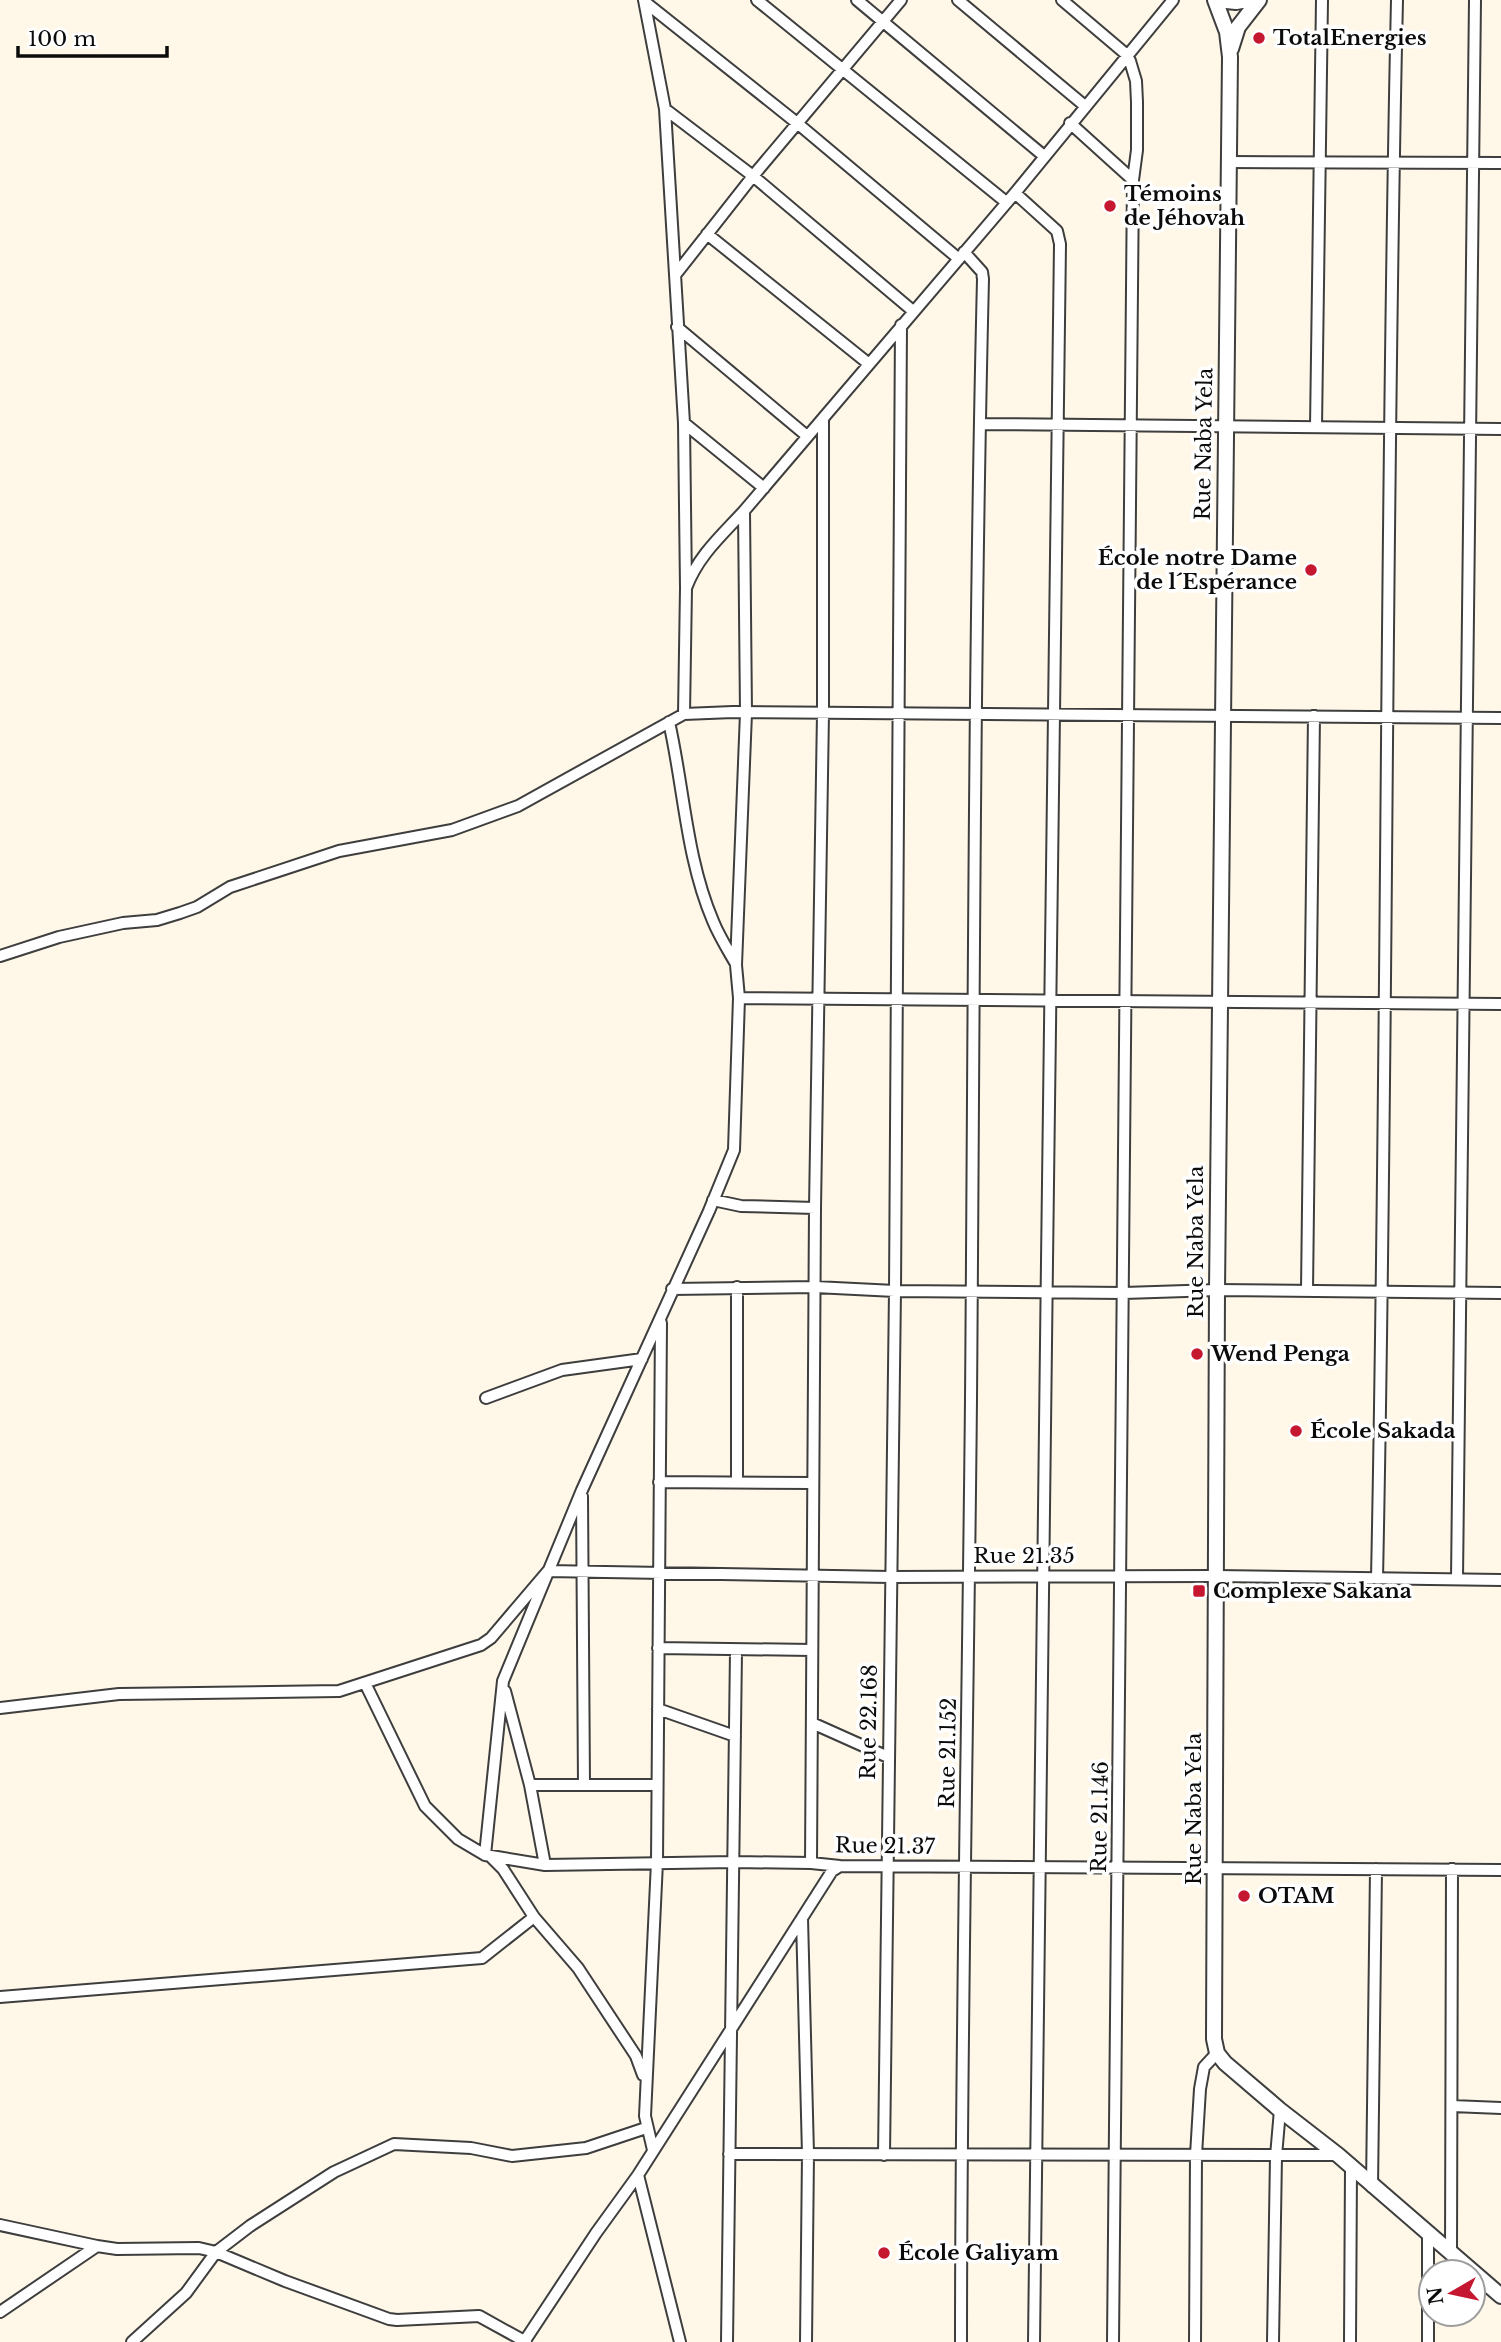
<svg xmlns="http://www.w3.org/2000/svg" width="1501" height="2342" viewBox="0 0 1501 2342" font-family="'Libre Baskerville',serif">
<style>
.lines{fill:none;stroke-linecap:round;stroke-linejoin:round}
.minor-casing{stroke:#3e3e3e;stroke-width:14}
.tertiary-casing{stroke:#3e3e3e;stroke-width:18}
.minor{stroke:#fff;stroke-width:10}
.tertiary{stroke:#fff;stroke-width:14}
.poi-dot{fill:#c61731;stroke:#fff;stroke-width:2.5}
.labels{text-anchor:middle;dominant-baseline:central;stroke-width:7;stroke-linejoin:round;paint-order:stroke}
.poi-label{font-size:21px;font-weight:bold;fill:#0b0b0b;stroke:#fff;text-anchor:start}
.street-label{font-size:21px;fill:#0b0b0b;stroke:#fff}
</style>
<rect width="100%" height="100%" fill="#fff8e8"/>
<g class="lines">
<!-- minor casing -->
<g class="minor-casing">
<path id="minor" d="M644,0l21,109 19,314 2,165 -2,126
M757,0l249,202
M857,0l187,156
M958,0l127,106
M1062,0l65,55 3,6 6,20 1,21v48l-4,30 -20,2162
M645,2l152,121 162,136
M665,109l88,67 160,135
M1070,123l63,57
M1228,162l273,1
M1015,193l42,38 3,13c-14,699 -13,1399 -26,2098
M707,234l162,130
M676,274l77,-98 148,-176
M677,327l130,109
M684,423l80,65
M980,424l521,5
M1316,427l6,-427
M686,588c12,-32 35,-52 58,-77l271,-318 158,-193
M669,722c15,66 17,136 44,199 6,15 15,29 23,43
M0,956l59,-19 64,-14 34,-3 23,-7 17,-6 33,-20 109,-36 113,-21 66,-24 166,-92 49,-2 768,6
M739,998l762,6
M713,1200l28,6 74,2
M737,1287v195
M672,1289l143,-2 80,4 229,2 93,-3 284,3
M1307,1290l7,-574
M486,1398l76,-28 80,-11
M659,1482l154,1
M582,1496l2,288
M1377,1578c11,-526 8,-1052 20,-1578
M1457,1579l18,-1579
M658,1648l154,2
M365,1683l60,123 33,33 27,16 60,10 189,-3 77,1 29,3 661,4
M505,1691l25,94 15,80
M0,1708l119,-14 220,-3 142,-46 10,-7 57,-67 342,6 326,-1 285,4
M658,1709l77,27
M812,1723l76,34
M530,1785h127
M485,1855l18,-174 79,-191 127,-279 25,-61 5,-152 -3,-33 10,-252 -2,-202
M491,1857l12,12 31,48 44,51 58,88 7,19
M811,1863l4,-655 8,-495v-294
M802,1918l6,236 -2,188
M0,1997l482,-39 52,-41
M1452,2106l49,2
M653,2150l-8,-34 12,-254 4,-539
M729,2154l609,1
M884,2155l11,-864 6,-966
M638,2175l42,167
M1372,2187l4,-318
M0,2225l97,21
M1451,2253l1,-384
M0,2312l97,-66 20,3 82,-1 17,4 69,29 104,38 8,1 82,-4 47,26
M132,2342l54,-49 30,-41 34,-26 84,-54 60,-28 77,4 41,8 74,-8 60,-20
M524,2342l72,-109 42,-58 194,-304 8,-5
M727,2342l9,-691
M961,2342c0,-314 7,-629 10,-943 3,-374 3,-747 12,-1120l-1,-7 -18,-20
M1195,2342l1,-187 4,-66 4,-22 13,-14
M1273,2342l3,-186 4,-46
M1350,2342l1,-174
M1428,2342v-110"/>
</g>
<!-- tertiary casing -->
<g class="tertiary-casing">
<path id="tertiary" d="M1215,0l12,32 3,25 -13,1233 -3,749 3,14 8,10 55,47 58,45 163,141
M1217,0l19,2 11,-2
M1231,49l7,-22 21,-27"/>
</g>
<!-- minor -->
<use href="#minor" class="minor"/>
<!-- tertiary -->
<use href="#tertiary" class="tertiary"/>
</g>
<!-- markers -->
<g class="poi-dot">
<circle cx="1259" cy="38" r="7"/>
<circle cx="1110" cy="206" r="7"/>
<circle cx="1311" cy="570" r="7"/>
<circle cx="1197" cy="1354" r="7"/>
<circle cx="1296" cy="1431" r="7"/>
<rect x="1192" y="1584" width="14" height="14" rx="3.5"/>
<circle cx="1244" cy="1896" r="7"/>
<circle cx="884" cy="2253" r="7"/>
</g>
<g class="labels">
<!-- poi labels -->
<g class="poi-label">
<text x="1273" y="38">TotalEnergies</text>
<text x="1124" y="194">Témoins<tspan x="1124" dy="24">de Jéhovah</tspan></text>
<text x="1297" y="558" text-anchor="end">École notre Dame<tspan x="1297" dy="24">de l´Espérance</tspan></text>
<text x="1211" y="1354">Wend Penga</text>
<text x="1310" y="1431">École Sakada</text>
<text x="1213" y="1591">Complexe Sakana</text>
<text x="1258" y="1896">OTAM</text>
<text x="898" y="2253">École Galiyam</text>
</g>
<!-- street labels -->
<g class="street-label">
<text transform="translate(1204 444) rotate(-89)">Rue Naba Yela</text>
<text transform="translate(1196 1242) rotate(-90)">Rue Naba Yela</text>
<text x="1024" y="1556">Rue 21.35</text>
<text transform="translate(869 1722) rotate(-89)">Rue 22.168</text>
<text transform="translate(948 1753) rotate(-89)">Rue 21.152</text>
<text transform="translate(1194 1809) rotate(-90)">Rue Naba Yela</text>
<text transform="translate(1100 1817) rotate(-89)">Rue 21.146</text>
<text transform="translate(885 1846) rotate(1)">Rue 21.37</text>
</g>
</g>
<!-- north arrow -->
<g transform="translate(1452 2293) rotate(261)"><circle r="33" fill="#ffffff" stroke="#9d9d9d" stroke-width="2"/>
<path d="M0-5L12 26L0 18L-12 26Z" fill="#c61731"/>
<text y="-10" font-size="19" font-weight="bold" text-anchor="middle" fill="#0b0b0b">N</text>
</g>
<!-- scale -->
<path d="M18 46v10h149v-10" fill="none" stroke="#0b0b0b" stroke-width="3.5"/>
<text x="28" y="46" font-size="21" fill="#0b0b0b" stroke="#ffffff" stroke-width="5" paint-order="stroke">100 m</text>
</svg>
